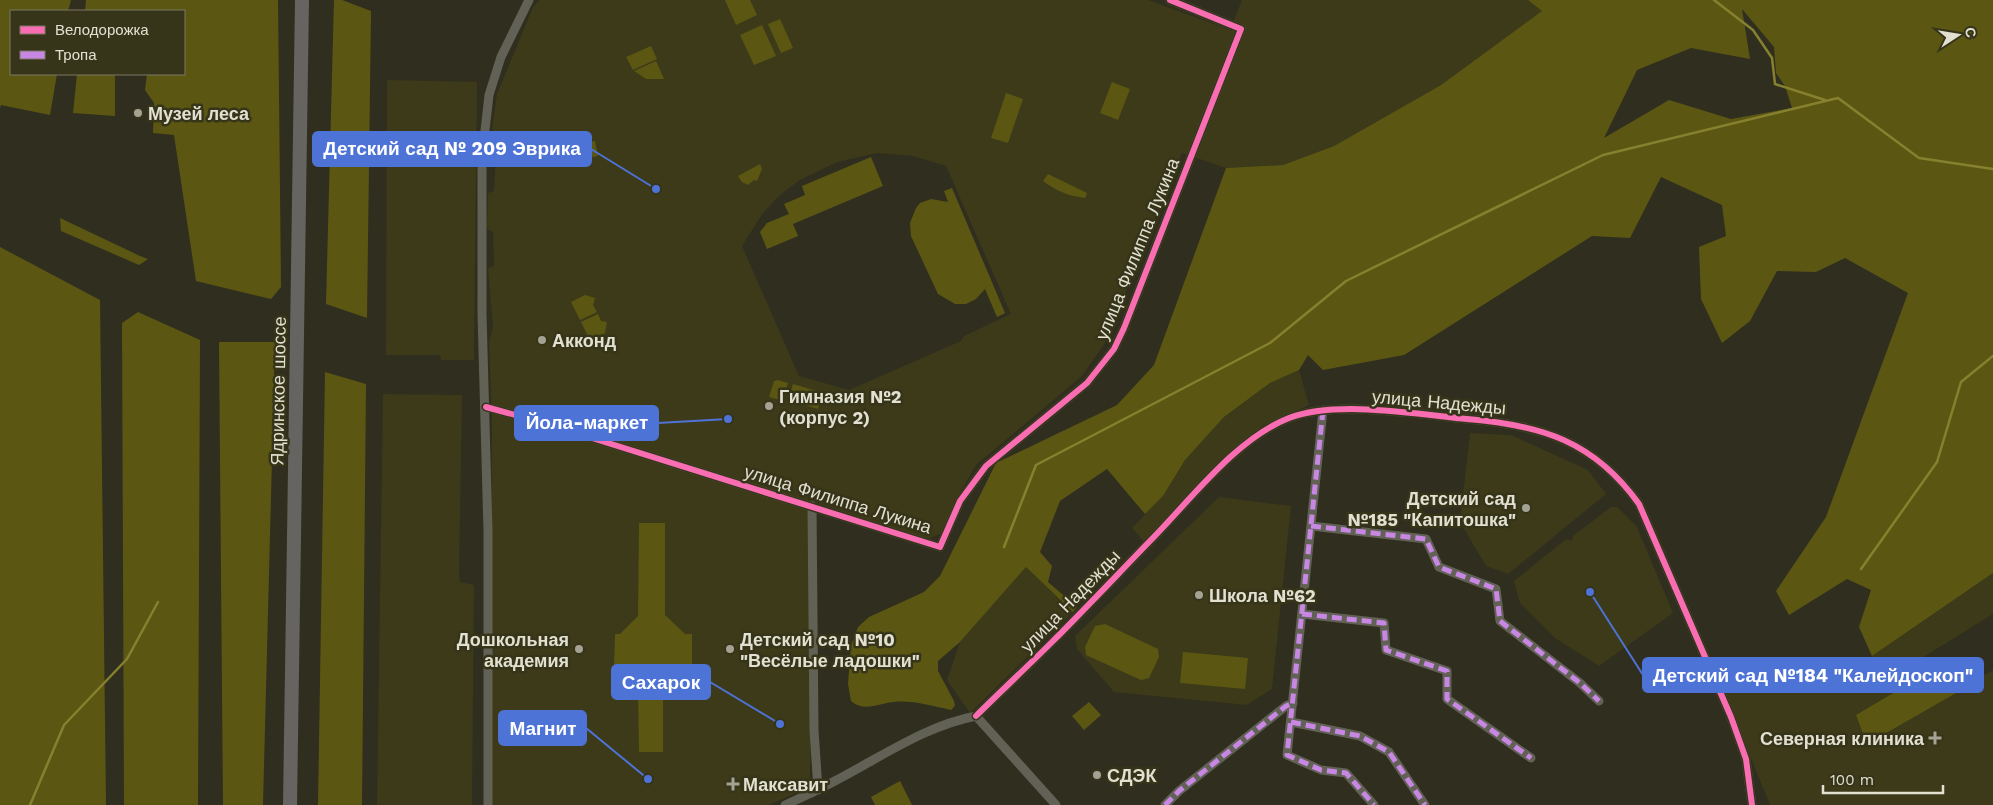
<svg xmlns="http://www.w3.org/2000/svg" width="1993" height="805" viewBox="0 0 1993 805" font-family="'Work Sans',sans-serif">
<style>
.built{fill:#3c3a19;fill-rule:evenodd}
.green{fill:#5b5713;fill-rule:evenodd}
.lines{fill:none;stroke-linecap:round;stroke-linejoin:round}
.stream{stroke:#86812e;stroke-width:2.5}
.minor{stroke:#626156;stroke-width:9}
.primary{stroke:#656461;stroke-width:14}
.quiet{stroke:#c787e3;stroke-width:5;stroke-dasharray:10 5;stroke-linecap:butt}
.cycleway-casing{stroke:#363419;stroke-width:9}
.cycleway{stroke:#f96db3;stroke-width:6}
.poi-dot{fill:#a4a293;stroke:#363419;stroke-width:2}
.labels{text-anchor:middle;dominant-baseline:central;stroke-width:5;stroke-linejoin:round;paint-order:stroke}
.poi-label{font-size:18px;font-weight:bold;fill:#e2e1d1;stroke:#363419;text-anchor:start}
.street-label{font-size:18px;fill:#e2e1d1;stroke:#363419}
.leader{fill:none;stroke:#4e73d6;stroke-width:2}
.callout-dot{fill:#4e73d6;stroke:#363419;stroke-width:2}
.callout{fill:#4e73d6;stroke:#4e73d6;stroke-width:2}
.callout-label{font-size:19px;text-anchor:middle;font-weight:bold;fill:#fff}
</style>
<rect width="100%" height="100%" fill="#302e1f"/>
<!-- built -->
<path class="built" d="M540,0h608l82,30 12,-30h286l15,11 -102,74 -107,61 -51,19 -57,3 -44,-15 -77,190 -23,33 -106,89 -18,31 -16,37 -16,7 -112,-38 -4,283 -3,3 -38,17h-277v-384l-3,-79 4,-15 -5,-59 6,-2 -1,-34 -6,-3 1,-36 6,-2 3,-57 -5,-4 5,-36 36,-87zM877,153l36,3 33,10 65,148 -47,22 -3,5 -112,49 -50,-14 -57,-130 21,-33 18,-19 19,-14 37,-18z
M387,80l90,2 -3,278h-33l-1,-5h-54z
M1299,370l10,35 -47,21 -45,41 -73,75 -12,-14 31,-32 22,-36 39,-43 46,-34z
M383,394l79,1 -3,178 1,9 14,3 -2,220h-95z
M1470,433l41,2 77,35 18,24 -98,80 -22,-8 -26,-44z
M1219,497l72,9 -19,183 -25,16 -133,-13 -37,-43 -2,-13z
M1611,507h6l20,20 36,86 -74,53 -44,-28 -35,-35 -6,-22 52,-42 6,2 1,-5z
M1026,567l47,45 -103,101 -23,-33 13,-38z
M1993,573v41l-76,47 4,18 -65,36 8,22 -3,10 132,-77v135h-223l-50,-124 39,-23 98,12 15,-14z"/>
<!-- green -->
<path class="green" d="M0,0h71l-3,11h-57v63h46l-7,41 -49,-10 -1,3z
M86,0h192l3,287 -10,12 -75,-18 -22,-146 -21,-2 1,-30 -9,-13 2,-16h37v-63h-99z
M334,0h8l29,11 -4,307 -41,-14z
M725,0h25l7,15 -21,10z
M1528,0h465v573l-121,83 -13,-29 12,-37 -24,-11 -58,36 -13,-24 50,-74 82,-224 -63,-35 -29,14 -39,-1 -27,50 -28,22 -21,-44 -2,-52 27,-11 -4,-31 -61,-28 -31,61 -38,-2 -188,119 -81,15 -15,-15 -9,15 -29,13 -46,34 -39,43 -22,36 -18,18 -38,-45 -47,32 -20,51 12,14 -4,16 29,25 -4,5 -47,-45 -66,75 -22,19v10l16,30 1,5 -4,4c-19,-4 -38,-10 -58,-8 -15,2 -29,10 -42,-1l-3,-17 3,-39 7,-18 11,-10 55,-25 16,-16 56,-113 121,-58 37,-40 72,-197 57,-3 51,-19 107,-61 101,-74zM1742,9l32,38 2,26 9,13 7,22 -61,11 -62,-19 -65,38 33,-68 54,-22 59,11z
M780,19l13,29 -12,5 -13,-29z
M762,25l14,31 -22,9 -14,-30z
M651,46l6,13 -24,11 -7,-13z
M656,61l8,18h-18l-12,-8z
M77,74h38v42l-42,-3z
M1112,82l18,7 -12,31 -18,-7z
M1006,93l17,6 -15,44 -17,-5z
M595,141l3,15 -28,5 -3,-15z
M871,157l12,29 -90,38 5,12 -31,13 -7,-17 7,-9 22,-9 -5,-10 21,-9 -3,-9z
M760,164l2,5 -5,12 -3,-1 -6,5 -6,-3 -4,-6z
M1048,174l39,19 -2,5c-16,-2 -29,-7 -42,-17z
M952,188l53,125 -8,4 -12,-28 -9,10 -10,5h-11l-17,-10 -27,-58 -1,-13 6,-15 4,-5 11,-4 17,3 -4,-11z
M60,218l80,38 8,3 -9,6 -78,-34z
M0,247l100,53 6,505h-106z
M585,295l10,3 -2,7 4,7 -17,8 -9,-18z
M138,312l62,28 -2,465h-74l-2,-482z
M598,314l3,7 6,1 -2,11 -15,7 -9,-18z
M219,342h56l-12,463h-40z
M325,372l41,12 -4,421h-44z
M778,380l10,3 -5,18 -14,-4 5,-16z
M793,384l30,9 -5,16 -30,-9z
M639,523h26v92l20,19h7v30l-29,28v60h-24l-1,-61 -24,-26 1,-31h5l18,-18z
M1105,624l53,25 1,8 -10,21 -8,2 -55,-25 -1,-8 10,-21z
M1183,652l65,6 -3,31 -65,-6z
M1939,666l17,27 -96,55 4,-11 -8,-22z
M1089,702l12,13 -17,15 -12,-14z
M900,781l12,24h-37l-4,-8z"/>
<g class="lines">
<!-- stream -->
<path class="stream" d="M1714,0l39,30 19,28 3,26 50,16
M1004,547l32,-82 234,-122 76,-62 257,-126 235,-57 81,60 74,11
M1861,569l76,-107 24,-80 32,-26
M30,805l34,-80 63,-66 31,-57"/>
<!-- minor -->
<path class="minor" d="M486,407l55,15 399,125 20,-46 26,-35 101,-83 27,-34 10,-21 117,-299 -71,-29
M1323,410l-36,345 34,15 25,3 28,32
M812,506l2,224 4,60
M1311,526l115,13 13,28 57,22 4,32 80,62 19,18
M1302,614l82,9 2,27 61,21v28l84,59
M976,716c25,-25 51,-49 76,-74 33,-33 65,-67 97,-100 40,-40 86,-103 140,-124 47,-18 127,-4 178,1 74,6 127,22 172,85l92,213 15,42 6,46
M976,716l80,89
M1291,722l69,14 29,16 36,53
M488,805v-274l-6,-217v-157l7,-62 12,-38 28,-57
M785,805c27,-12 53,-25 79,-40 36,-20 71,-41 112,-49
M1165,805l14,-14 107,-85 7,-3"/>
<!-- primary -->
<path class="primary" d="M290,805l12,-805"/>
<!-- quiet -->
<path class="quiet" d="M1323,410l-36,345 34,15 25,3 28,32
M1311,526l115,13 13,28 57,22 4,32 80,62 19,18
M1302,614l82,9 2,27 61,21v28l84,59
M1291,722l69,14 29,16 36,53
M1165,805l14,-14 107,-85 7,-3"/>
<!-- cycleway casing -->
<g class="cycleway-casing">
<path id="cycleway" d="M486,407l55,15 399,125 20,-46 26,-35 101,-83 27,-34 10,-21 117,-299 -71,-29
M976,716c25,-25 51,-49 76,-74 33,-33 65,-67 97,-100 40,-40 86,-103 140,-124 47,-18 127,-4 178,1 74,6 127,22 172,85l92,213 15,42 6,46"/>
</g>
<!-- cycleway -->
<use href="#cycleway" class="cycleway"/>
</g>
<!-- markers -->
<g class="poi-dot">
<circle cx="138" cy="113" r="5"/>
<circle cx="542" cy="340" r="5"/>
<circle cx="769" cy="406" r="5"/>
<circle cx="1526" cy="508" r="5"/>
<circle cx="1199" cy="595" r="5"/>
<circle cx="579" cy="649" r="5"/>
<circle cx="730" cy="649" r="5"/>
<path d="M1932.5 730.5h5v5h5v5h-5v5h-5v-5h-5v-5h5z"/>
<circle cx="1097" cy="775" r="5"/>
<path d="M730.5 776.5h5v5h5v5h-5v5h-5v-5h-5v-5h5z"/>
</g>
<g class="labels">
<!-- poi labels -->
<g class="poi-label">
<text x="148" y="113">Музей леса</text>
<text x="552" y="340">Акконд</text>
<text x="779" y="396">Гимназия №2<tspan x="779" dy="21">(корпус 2)</tspan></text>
<text x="1516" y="498" text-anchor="end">Детский сад<tspan x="1516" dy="21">№185 "Капитошка"</tspan></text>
<text x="1209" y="595">Школа №62</text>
<text x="569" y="639" text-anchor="end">Дошкольная<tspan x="569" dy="21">академия</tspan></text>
<text x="740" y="639">Детский сад №10<tspan x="740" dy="21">"Весёлые ладошки"</tspan></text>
<text x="1924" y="738" text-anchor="end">Северная клиника</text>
<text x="1107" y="775">СДЭК</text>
<text x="743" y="784">Максавит</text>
</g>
<!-- street labels -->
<g class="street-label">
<text transform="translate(1137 249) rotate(-68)">улица Филиппа Лукина</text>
<text transform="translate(278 391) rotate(-89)">Ядринское шоссе</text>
<text transform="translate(1439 402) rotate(5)">улица Надежды</text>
<text transform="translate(838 499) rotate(17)">улица Филиппа Лукина</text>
<text transform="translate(1070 601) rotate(-46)">улица Надежды</text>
</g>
</g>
<!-- callouts -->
<path class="leader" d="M656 189L591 149M728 419L658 423M1590 592L1643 675M780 724L710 682M648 779L586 728"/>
<g class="callout-dot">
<circle cx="656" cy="189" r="5"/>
<circle cx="728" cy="419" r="5"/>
<circle cx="1590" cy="592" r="5"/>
<circle cx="780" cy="724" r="5"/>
<circle cx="648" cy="779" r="5"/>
</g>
<g class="callout">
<rect x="313" y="132" width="278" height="34" rx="5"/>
<rect x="515" y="406" width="143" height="34" rx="5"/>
<rect x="1643" y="658" width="340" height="34" rx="5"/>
<rect x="612" y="665" width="98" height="34" rx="5"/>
<rect x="499" y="711" width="87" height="34" rx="5"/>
</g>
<g class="callout-label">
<text x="452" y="155">Детский сад № 209 Эврика</text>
<text x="587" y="429">Йола-маркет</text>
<text x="1813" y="682">Детский сад №184 "Калейдоскоп"</text>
<text x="661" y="689">Сахарок</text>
<text x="543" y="735">Магнит</text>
</g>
<!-- legend -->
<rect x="10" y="10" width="175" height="65" fill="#363419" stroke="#7b7963"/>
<rect x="20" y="26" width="25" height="8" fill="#f96db3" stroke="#7b7963"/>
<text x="55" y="35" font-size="15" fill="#e2e1d1">Велодорожка</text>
<rect x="20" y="51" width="25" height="8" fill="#c787e3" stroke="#7b7963"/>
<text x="55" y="60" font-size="15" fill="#e2e1d1">Тропа</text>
<!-- north arrow -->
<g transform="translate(1958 35) rotate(78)" stroke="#363419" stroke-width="4" paint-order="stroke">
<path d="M0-4L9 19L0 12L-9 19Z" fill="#e2e1d1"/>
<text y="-8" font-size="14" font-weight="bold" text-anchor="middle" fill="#e2e1d1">С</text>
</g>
<!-- scale -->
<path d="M1823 785v8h120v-8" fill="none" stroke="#e2e1d1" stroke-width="2.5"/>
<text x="1830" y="785" font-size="15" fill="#e2e1d1" stroke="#363419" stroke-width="4" paint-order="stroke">100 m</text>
</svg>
